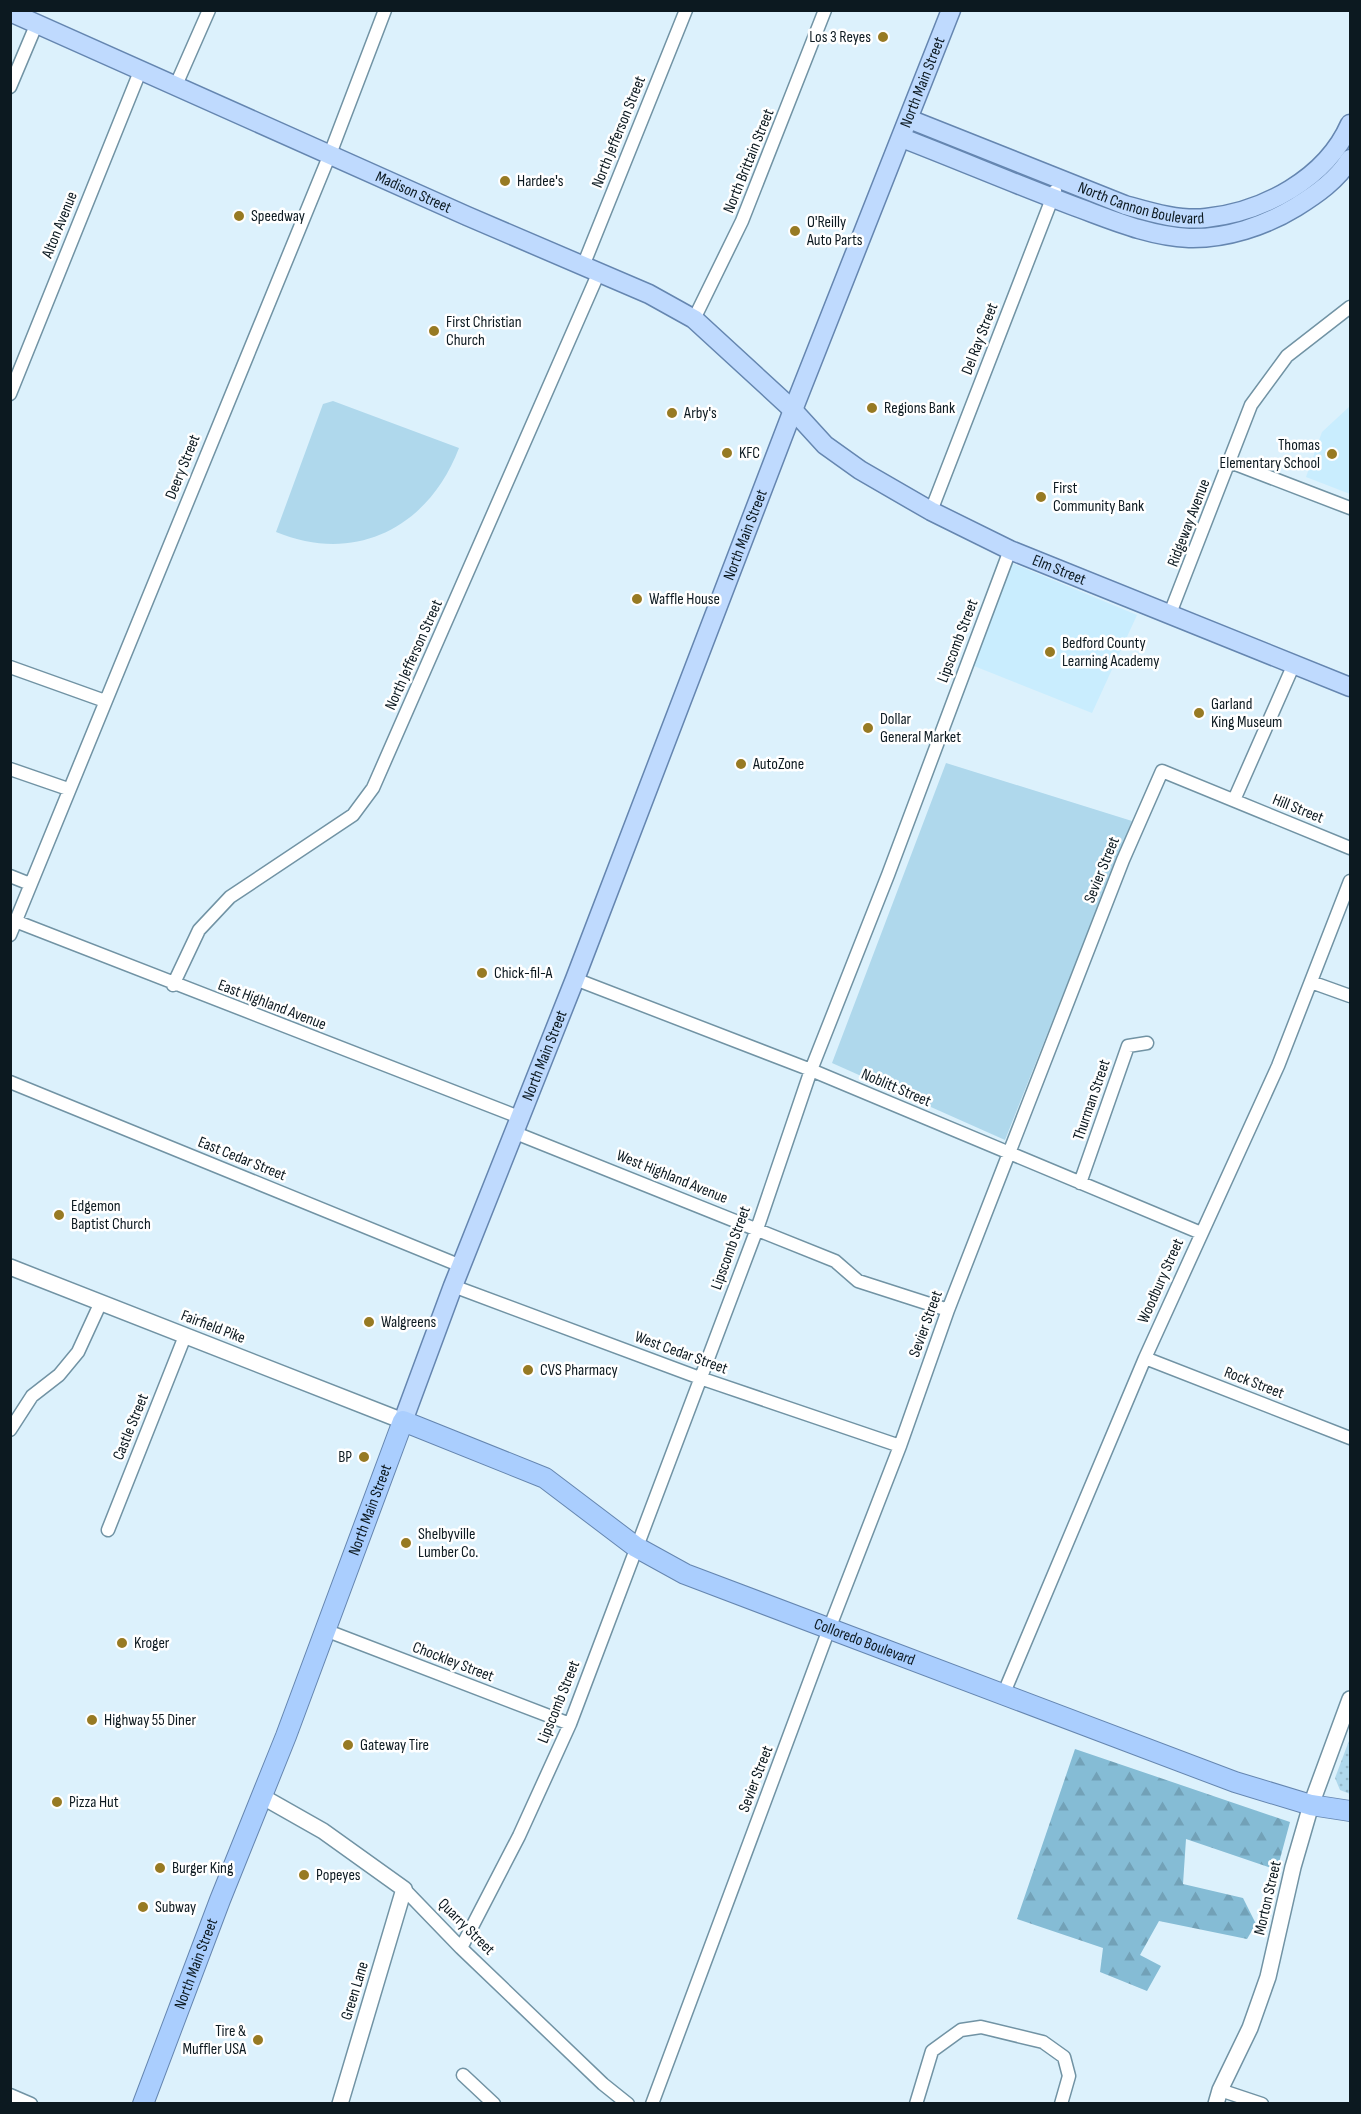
<svg xmlns="http://www.w3.org/2000/svg" width="1361" height="2114" viewBox="0 0 1361 2114" font-family="'Sofia Sans Condensed',sans-serif">
<style>
.built{fill:#c9edfe}
.grass{fill:url(#grass-dots)}
.forest{fill:url(#forest-firs)}
.garden{fill:#afd8ec}
.lines{fill:none;stroke-linecap:round;stroke-linejoin:round}
.minor-casing{stroke:#7193a4;stroke-width:15}
.tertiary-casing{stroke:#7193a4;stroke-width:18}
.primary-casing{stroke:#6586b0;stroke-width:21}
.trunk-casing{stroke:#6586b0;stroke-width:22}
.minor{stroke:#fff;stroke-width:12}
.tertiary{stroke:#fff;stroke-width:15}
.primary{stroke:#bfdafe;stroke-width:18}
.trunk{stroke:#aacefe;stroke-width:20}
.poi-dot{fill:#977a23;stroke:#fff;stroke-width:2}
.labels{text-anchor:middle;dominant-baseline:central;stroke-width:5;stroke-linejoin:round;paint-order:stroke}
.poi-label{font-size:16px;fill:#0c1920;stroke:#fff;text-anchor:start}
.street-label{font-size:16px;fill:#0c1920;stroke:#fff}
</style>
<defs>
<pattern id="grass-dots" width="8" height="8" patternUnits="userSpaceOnUse" patternTransform="scale(1.5)"><rect width="8" height="8" fill="#afd8ec"/><path d="M2 2h.1M6 6h.1" fill="none" stroke="#95b9ca" stroke-width="1.8" stroke-linecap="round"/></pattern>
<pattern id="forest-firs" width="22" height="20" patternUnits="userSpaceOnUse" patternTransform="scale(1.5)"><rect width="22" height="20" fill="#85bcd5"/><path d="M5 1l3.5 6h-7zM16 11l3.5 6h-7z" fill="#72a1b7"/></pattern>
</defs>
<rect width="100%" height="100%" fill="#dcf1fc"/>
<!-- built -->
<path class="built" d="M1350,406v88l-44,-17 16,-45z
M1012,563l125,52 -45,98 -118,-47z"/>
<!-- grass -->
<path class="grass" d="M1350,1738v56l-10,-4 -5,-12z"/>
<!-- forest -->
<path class="forest" d="M1075,1749l215,73 -13,48 -91,-31 -3,45 60,14 13,26 -9,15 -88,-18 -19,34 21,11 -14,25 -47,-19 3,-24 -86,-29z"/>
<!-- garden -->
<path class="garden" d="M333,401l126,47c-30,79 -103,117 -183,84l47,-128z
M946,763l186,58 -127,319 -173,-77z"/>
<g class="lines">
<!-- minor casing -->
<g class="minor-casing">
<path id="minor" d="M176,85l33,-75
M10,87l27,-64
M583,266l103,-256
M694,319l48,-98 83,-211
M10,394l131,-325
M1230,462l120,46
M931,511l124,-320
M1169,616l82,-211 36,-49 63,-49
M10,667l95,34
M10,769l58,20
M1234,800l60,-136
M10,876l20,8
M15,921l504,196
M10,935l320,-781 55,-144
M575,979l236,91 390,163
M1311,982l39,14
M173,985l26,-55 31,-33 123,-82 20,-27 226,-516
M10,1082l451,184
M513,1132l322,129 23,20 90,29
M1080,1183l48,-137 19,-3
M453,1286l247,92 200,68
M1145,1358l205,80
M10,1430l22,-34 27,-21 19,-23 23,-50
M108,1530l77,-194
M325,1630l245,94
M1003,1695l142,-337 133,-292 72,-185
M404,1889l57,59 142,136 25,20
M461,1948l58,-112 51,-112 187,-495 54,-159 77,-195 122,-325
M463,2075l31,29
M1220,2090l42,14
M10,2095l21,9
M652,2104l177,-475 71,-183 48,-136 175,-450 39,-89 188,77
M916,2104l16,-53 29,-21 20,-3 62,15 21,15 5,19 -8,28"/>
</g>
<!-- tertiary casing -->
<g class="tertiary-casing">
<path id="tertiary" d="M10,1267l393,154
M263,1797l60,34 81,58 -64,215
M1216,2104l4,-14 30,-62 18,-51 25,-110 18,-62 39,-106"/>
</g>
<!-- primary casing -->
<g class="primary-casing">
<g id="primary">
<path id="s1" d="M10,12l457,204 182,78 45,25 99,91 32,35 35,25 71,41 79,39 340,137"/>
<path id="s2" d="M909,119l216,86c25,7 54,16 81,13 57,-6 120,-39 144,-94"/>
<path d="M902,138c57,22 113,46 169,67 39,14 76,31 118,33 37,1 76,-12 107,-31 21,-13 41,-27 54,-48"/>
<path id="s3" d="M403,1421l50,-135 122,-307 218,-569 158,-400"/>
</g>
</g>
<!-- trunk casing -->
<g class="trunk-casing">
<g id="trunk">
<path id="s4" d="M143,2104l77,-204 66,-164 117,-315 142,57 91,69 49,27 550,208 76,23 39,6"/>
</g>
</g>
<!-- minor -->
<use href="#minor" class="minor"/>
<!-- tertiary -->
<use href="#tertiary" class="tertiary"/>
<!-- primary -->
<use href="#primary" class="primary"/>
<!-- trunk -->
<use href="#trunk" class="trunk"/>
</g>
<!-- markers -->
<g class="poi-dot">
<circle cx="883" cy="37" r="6"/>
<circle cx="505" cy="181" r="6"/>
<circle cx="239" cy="216" r="6"/>
<circle cx="795" cy="231" r="6"/>
<circle cx="434" cy="331" r="6"/>
<circle cx="872" cy="408" r="6"/>
<circle cx="672" cy="413" r="6"/>
<circle cx="727" cy="453" r="6"/>
<circle cx="1332" cy="454" r="6"/>
<circle cx="1041" cy="497" r="6"/>
<circle cx="637" cy="599" r="6"/>
<circle cx="1050" cy="652" r="6"/>
<circle cx="1199" cy="713" r="6"/>
<circle cx="868" cy="728" r="6"/>
<circle cx="741" cy="764" r="6"/>
<circle cx="482" cy="973" r="6"/>
<circle cx="59" cy="1215" r="6"/>
<circle cx="369" cy="1322" r="6"/>
<circle cx="528" cy="1370" r="6"/>
<circle cx="364" cy="1457" r="6"/>
<circle cx="406" cy="1543" r="6"/>
<circle cx="122" cy="1643" r="6"/>
<circle cx="92" cy="1720" r="6"/>
<circle cx="348" cy="1745" r="6"/>
<circle cx="57" cy="1802" r="6"/>
<circle cx="160" cy="1868" r="6"/>
<circle cx="304" cy="1875" r="6"/>
<circle cx="143" cy="1907" r="6"/>
<circle cx="258" cy="2040" r="6"/>
</g>
<g class="labels">
<!-- poi labels -->
<g class="poi-label">
<text x="871" y="37" text-anchor="end">Los 3 Reyes</text>
<text x="517" y="181">Hardee's</text>
<text x="251" y="216">Speedway</text>
<text x="807" y="222">O'Reilly<tspan x="807" dy="18">Auto Parts</tspan></text>
<text x="446" y="322">First Christian<tspan x="446" dy="18">Church</tspan></text>
<text x="884" y="408">Regions Bank</text>
<text x="684" y="413">Arby's</text>
<text x="1320" y="445" text-anchor="end">Thomas<tspan x="1320" dy="18">Elementary School</tspan></text>
<text x="739" y="453">KFC</text>
<text x="1053" y="488">First<tspan x="1053" dy="18">Community Bank</tspan></text>
<text x="649" y="599">Waffle House</text>
<text x="1062" y="643">Bedford County<tspan x="1062" dy="18">Learning Academy</tspan></text>
<text x="1211" y="704">Garland<tspan x="1211" dy="18">King Museum</tspan></text>
<text x="880" y="719">Dollar<tspan x="880" dy="18">General Market</tspan></text>
<text x="753" y="764">AutoZone</text>
<text x="494" y="973">Chick-fil-A</text>
<text x="71" y="1206">Edgemon<tspan x="71" dy="18">Baptist Church</tspan></text>
<text x="381" y="1322">Walgreens</text>
<text x="540" y="1370">CVS Pharmacy</text>
<text x="352" y="1457" text-anchor="end">BP</text>
<text x="418" y="1534">Shelbyville<tspan x="418" dy="18">Lumber Co.</tspan></text>
<text x="134" y="1643">Kroger</text>
<text x="104" y="1720">Highway 55 Diner</text>
<text x="360" y="1745">Gateway Tire</text>
<text x="69" y="1802">Pizza Hut</text>
<text x="172" y="1868">Burger King</text>
<text x="316" y="1875">Popeyes</text>
<text x="155" y="1907">Subway</text>
<text x="246" y="2031" text-anchor="end">Tire &amp;<tspan x="246" dy="18">Muffler USA</tspan></text>
</g>
<!-- street labels -->
<g class="street-label">
<text stroke="none"><textPath href="#s3" startOffset="1436">North Main Street</textPath></text>
<text transform="translate(619 132) rotate(-68)">North Jefferson Street</text>
<text transform="translate(749 161) rotate(-68)">North Brittain Street</text>
<text stroke="none"><textPath href="#s1" startOffset="442">Madison Street</textPath></text>
<text stroke="none"><textPath href="#s2" startOffset="248">North Cannon Boulevard</textPath></text>
<text transform="translate(60 225) rotate(-68)">Alton Avenue</text>
<text transform="translate(980 339) rotate(-69)">Del Ray Street</text>
<text transform="translate(183 467) rotate(-68)">Deery Street</text>
<text transform="translate(1189 523) rotate(-69)">Ridgeway Avenue</text>
<text stroke="none"><textPath href="#s3" startOffset="950">North Main Street</textPath></text>
<text stroke="none"><textPath href="#s1" startOffset="1198">Elm Street</textPath></text>
<text transform="translate(958 641) rotate(-69)">Lipscomb Street</text>
<text transform="translate(414 655) rotate(-66)">North Jefferson Street</text>
<text transform="translate(1298 809) rotate(22)">Hill Street</text>
<text transform="translate(1102 870) rotate(-68)">Sevier Street</text>
<text transform="translate(272 1005) rotate(21)">East Highland Avenue</text>
<text stroke="none"><textPath href="#s3" startOffset="392">North Main Street</textPath></text>
<text transform="translate(896 1088) rotate(23)">Noblitt Street</text>
<text transform="translate(1092 1100) rotate(-71)">Thurman Street</text>
<text transform="translate(242 1159) rotate(22)">East Cedar Street</text>
<text transform="translate(672 1177) rotate(22)">West Highland Avenue</text>
<text transform="translate(731 1248) rotate(-70)">Lipscomb Street</text>
<text transform="translate(1161 1281) rotate(-66)">Woodbury Street</text>
<text transform="translate(926 1324) rotate(-70)">Sevier Street</text>
<text transform="translate(213 1327) rotate(21)">Fairfield Pike</text>
<text transform="translate(681 1353) rotate(20)">West Cedar Street</text>
<text transform="translate(1254 1383) rotate(21)">Rock Street</text>
<text transform="translate(131 1427) rotate(-68)">Castle Street</text>
<text stroke="none"><textPath href="#s4" startOffset="636">North Main Street</textPath></text>
<text stroke="none"><textPath href="#s4" startOffset="1246">Colloredo Boulevard</textPath></text>
<text transform="translate(453 1662) rotate(21)">Chockley Street</text>
<text transform="translate(559 1702) rotate(-68)">Lipscomb Street</text>
<text transform="translate(756 1779) rotate(-69)">Sevier Street</text>
<text transform="translate(1268 1898) rotate(-77)">Morton Street</text>
<text transform="translate(466 1927) rotate(45)">Quarry Street</text>
<text stroke="none"><textPath href="#s4" startOffset="150">North Main Street</textPath></text>
<text transform="translate(355 1991) rotate(-73)">Green Lane</text>
</g>
</g>
<!-- border -->
<rect width="1361" height="2114" fill="none" stroke="#0c1920" stroke-width="24"/>
</svg>
